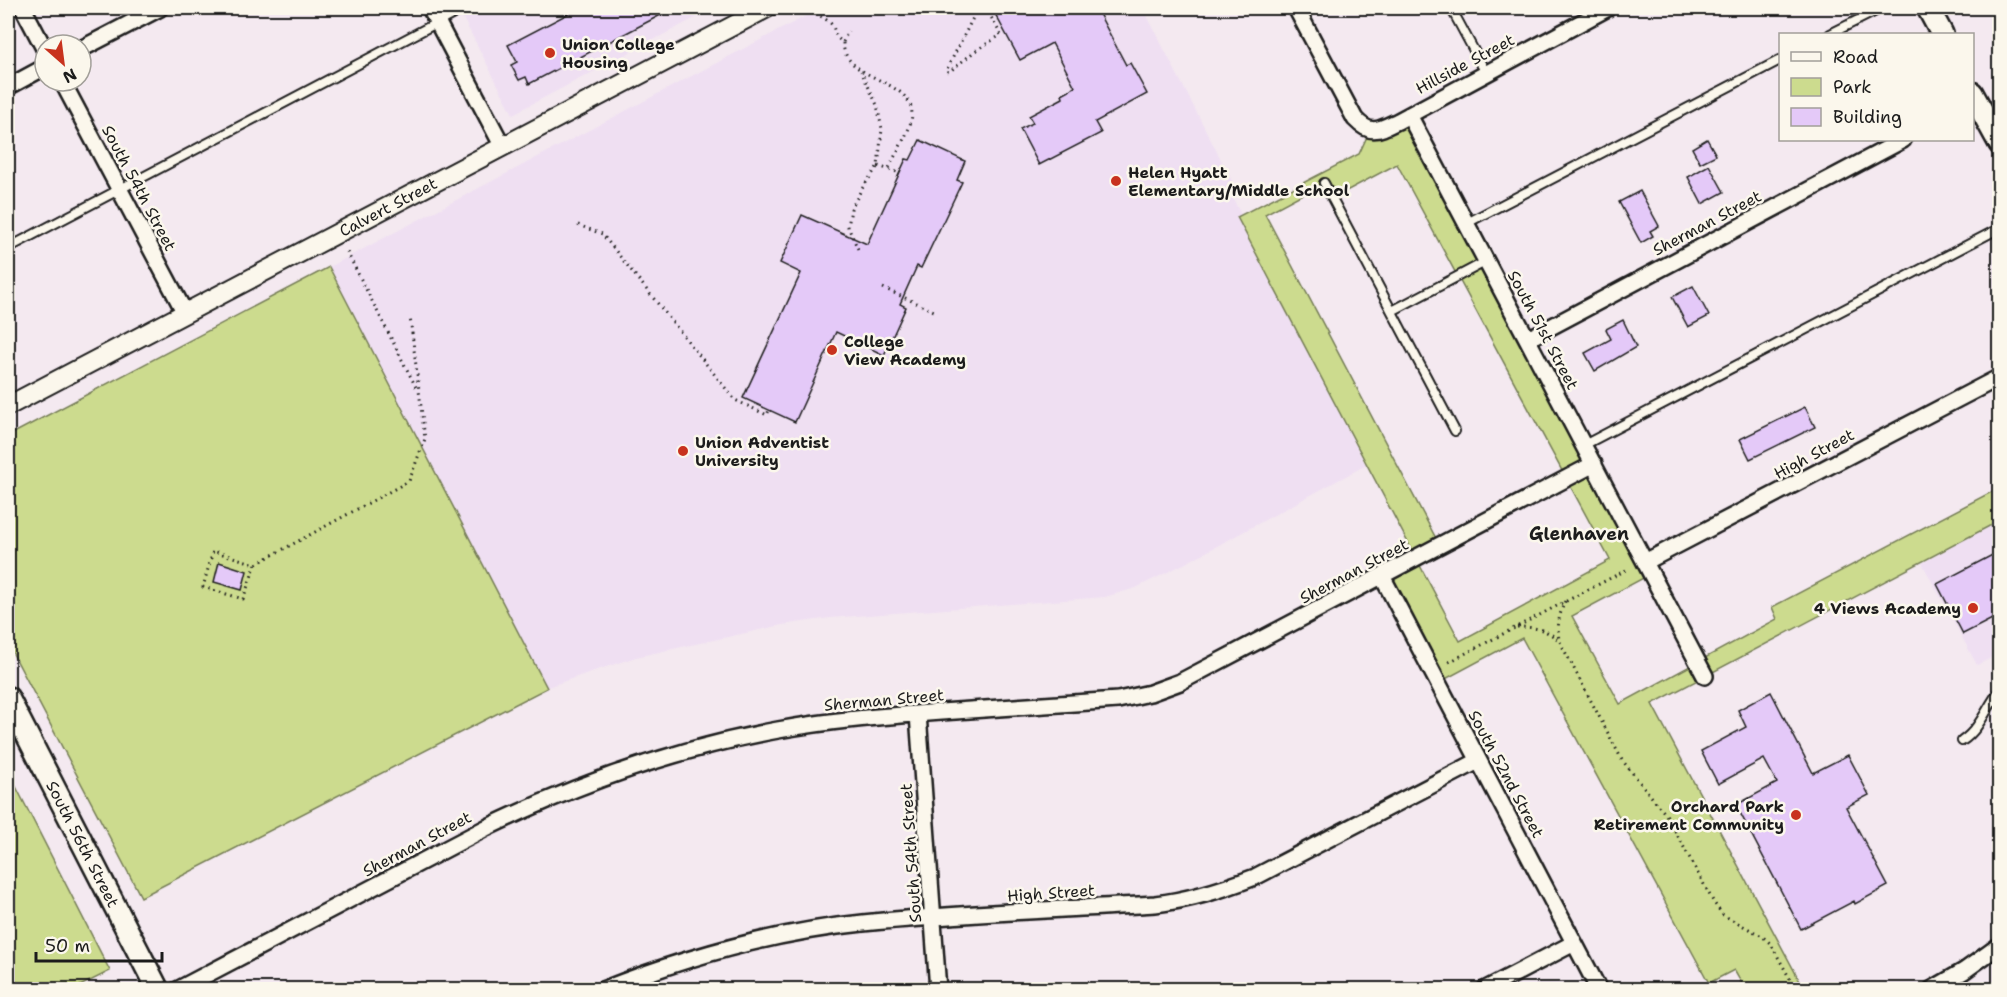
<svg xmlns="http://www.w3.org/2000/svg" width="2007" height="997" viewBox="0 0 2007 997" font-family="'Shantell Sans',sans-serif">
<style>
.built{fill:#efdff2}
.green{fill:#ccdb8e;stroke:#747c55;stroke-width:1.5;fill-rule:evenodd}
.building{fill:#e4c9f8;stroke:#1c1c1c;stroke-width:1.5}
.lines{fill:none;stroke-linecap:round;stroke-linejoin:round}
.service-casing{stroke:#1c1c1c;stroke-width:12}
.minor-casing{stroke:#1c1c1c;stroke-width:20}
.tertiary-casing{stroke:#1c1c1c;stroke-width:22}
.secondary-casing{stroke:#1c1c1c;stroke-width:26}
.path{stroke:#1c1c1c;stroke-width:3;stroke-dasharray:1.5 4.5;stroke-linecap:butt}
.service{stroke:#fbf7ec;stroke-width:8}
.minor{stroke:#fbf7ec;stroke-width:15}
.tertiary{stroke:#fbf7ec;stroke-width:18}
.secondary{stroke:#fbf7ec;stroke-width:21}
.poi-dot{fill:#c8321e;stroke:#fbf7ec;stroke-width:2}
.labels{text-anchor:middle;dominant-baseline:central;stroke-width:5;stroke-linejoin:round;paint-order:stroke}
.poi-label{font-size:16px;font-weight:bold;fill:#1c1c1c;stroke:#fbf7ec;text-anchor:start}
.street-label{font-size:16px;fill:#1c1c1c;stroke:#fbf7ec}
.neighbourhood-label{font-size:18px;font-weight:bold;fill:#1c1c1c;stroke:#fbf7ec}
</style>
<rect width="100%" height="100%" fill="#f4e9f0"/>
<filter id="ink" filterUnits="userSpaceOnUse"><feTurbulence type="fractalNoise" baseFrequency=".0167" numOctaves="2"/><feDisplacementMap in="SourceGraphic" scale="12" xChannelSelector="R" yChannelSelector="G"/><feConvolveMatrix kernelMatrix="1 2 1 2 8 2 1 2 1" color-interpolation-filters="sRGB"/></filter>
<g filter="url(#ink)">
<!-- built -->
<path class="built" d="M482,8h232l-201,106 -50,-96z
M821,8h322l93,181 -6,3 11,23 -4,2 129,248 -182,99 -48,24 -31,9 -275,21 -48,7 -146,32 -45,15 -49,17 -401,208 -133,-253v-208z
M1999,521v133l-22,11 -55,-102z"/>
<!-- green -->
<path class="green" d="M1409,115l242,459 -79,42 48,88 157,-85 -5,-12 227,-119v33l-347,183 152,285h-59l-11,-19 -25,13 -187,-345 -84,45 -56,-107 34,-18 -179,-341 122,-63 11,-24zM1397,164l213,396 -150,81 -44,-83 24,-12 -175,-332 58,-31 10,15z
M329,267l218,421 -406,209 -133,-253v-208z
M8,771l102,200 -36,18h-66z"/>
<!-- building -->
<path class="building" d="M579,8h95l-145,76 -3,-7 -7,3 -8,-15 6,-3 -9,-17z
M992,8h104l30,57 4,-2 17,31 -52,28 6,11 -62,32 -19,-36 13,-6 -4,-7 34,-18 -1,-4 13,-7 -23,-44 -32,17z
M1707,139l9,16 -16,8 -8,-15z
M920,140l45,21 -8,19 5,2 -41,86 -4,-2 -17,38 6,3 -22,48 -48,-23 -41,90 -52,-24 58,-125 -21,-10 22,-48 65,29 39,-85 4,1z
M1709,165l15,27 -22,12 -14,-27z
M1640,191l19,35 -9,5 3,5 -12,7 -22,-41z
M1693,286l16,30 -21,11 -16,-30z
M1623,320l13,27 -41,24 -10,-18 26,-14 -5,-10z
M1805,407l10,20 -65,32 -10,-20z
M2000,551v64l-37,19 -26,-50z
M219,562l28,9 -5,19 -28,-8z
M1771,692l42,81 35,-18 21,40 -23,12 42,79 -33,18 -1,-3 -53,28 -65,-124 41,-22 -13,-24 -46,25 -17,-33 45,-24 -8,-17z"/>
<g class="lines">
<!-- service casing -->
<g class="service-casing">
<path id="service" d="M1451,8l35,65
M1830,34l52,-26
M1324,183l131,248
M1467,223l313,-163
M8,248l457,-240
M1392,311l95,-50
M1584,445l416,-217
M1962,741c18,-12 25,-34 38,-51"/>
</g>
<!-- minor casing -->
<g class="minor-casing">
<path id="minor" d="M23,8l22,42
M430,8l73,139
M1296,8l59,111c16,17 24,11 43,2l210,-113
M81,49l79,-41
M62,81l123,232
M8,87l37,-20
M1409,115l296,561
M1528,339l375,-199
M1645,562l355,-185
M1382,576l217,414
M918,714l20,276
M177,990l309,-162c93,-45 189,-79 292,-98 54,-10 108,-14 163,-18 59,-4 118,-8 177,-12l32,-7 30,-11 414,-218
M602,990c84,-33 172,-58 261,-67 96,-10 194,-13 292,-19 35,-4 66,-14 100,-27l223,-116
M1484,990l90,-47
M1931,990l33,-19 36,-26"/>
</g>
<!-- tertiary casing -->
<g class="tertiary-casing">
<g id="tertiary">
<path id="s1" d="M8,406l759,-398"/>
</g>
</g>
<!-- secondary casing -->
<g class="secondary-casing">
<g id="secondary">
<path d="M1928,8l14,26"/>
<path d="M1972,93l28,51"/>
<path id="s2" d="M8,698l150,292"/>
</g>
</g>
<!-- path -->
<path class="path" d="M978,8l-32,63 3,1 26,-21 26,-16 -15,-27
M811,9c6,7 16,9 21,16 4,7 3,13 11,17 0,41 78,36 68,79 -2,12 -17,35 -22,47
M843,42l5,-11
M878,166l22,7
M578,225l24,9 133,166 32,15 2,-5
M858,249l-10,-22 3,-18 10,-19 17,-24 4,-37 -5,-24 -16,-34
M347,252l70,137
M883,288l51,23
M256,564l-13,35 -40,-12 10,-36 43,13 153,-83 16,-42 -15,-122
M1565,601c-6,14 -8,24 -6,39l63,120 45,56 47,87 9,12 39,21 9,8 25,46
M1517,627c16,0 27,1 40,12
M1449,662l181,-94"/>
<!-- service -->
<use href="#service" class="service"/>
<!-- minor -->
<use href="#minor" class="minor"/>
<!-- tertiary -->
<use href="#tertiary" class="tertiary"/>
<!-- secondary -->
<use href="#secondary" class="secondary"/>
</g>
</g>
<!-- markers -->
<g class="poi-dot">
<circle cx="550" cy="53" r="6"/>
<circle cx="1116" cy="181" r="6"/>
<circle cx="832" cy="350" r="6"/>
<circle cx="683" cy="451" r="6"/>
<circle cx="1973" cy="608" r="6"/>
<circle cx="1796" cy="815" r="6"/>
</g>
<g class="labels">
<!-- poi labels -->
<g class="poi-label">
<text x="562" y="44">Union College<tspan x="562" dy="18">Housing</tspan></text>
<text x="1128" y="172">Helen Hyatt<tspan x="1128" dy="18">Elementary/Middle School</tspan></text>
<text x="844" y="341">College<tspan x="844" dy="18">View Academy</tspan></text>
<text x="695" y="442">Union Adventist<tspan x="695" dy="18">University</tspan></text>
<text x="1961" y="608" text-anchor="end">4 Views Academy</text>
<text x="1784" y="806" text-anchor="end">Orchard Park<tspan x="1784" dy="18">Retirement Community</tspan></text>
</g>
<!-- street labels -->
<g class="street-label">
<text transform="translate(1465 64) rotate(-28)">Hillside Street</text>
<text transform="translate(139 188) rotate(62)">South 54th Street</text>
<text stroke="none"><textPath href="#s1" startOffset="429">Calvert Street</textPath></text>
<text transform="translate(1707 223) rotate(-28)">Sherman Street</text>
<text transform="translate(1543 330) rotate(62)">South 51st Street</text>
<text transform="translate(1814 454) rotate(-28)">High Street</text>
<text transform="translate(1354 571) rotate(-28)">Sherman Street</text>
<text transform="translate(884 700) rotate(-5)">Sherman Street</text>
<text transform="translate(1506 774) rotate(62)">South 52nd Street</text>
<text stroke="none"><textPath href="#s2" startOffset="164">South 56th Street</textPath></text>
<text transform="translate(417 844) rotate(-28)">Sherman Street</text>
<text transform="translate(911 853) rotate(-94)">South 54th Street</text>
<text transform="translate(1051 893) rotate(-4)">High Street</text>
</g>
<!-- neighbourhood labels -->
<g class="neighbourhood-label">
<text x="1579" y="534">Glenhaven</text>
</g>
</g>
<!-- margin -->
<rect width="2007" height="997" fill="none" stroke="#fbf7ec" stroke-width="30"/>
<rect x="15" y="15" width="1977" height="967" fill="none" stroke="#1c1c1c" stroke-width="2" filter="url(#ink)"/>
<!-- legend -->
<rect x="1779" y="33" width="195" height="108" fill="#fbf7ec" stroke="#a29f99" stroke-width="1.5"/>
<rect x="1791" y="52" width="30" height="9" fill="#fbf7ec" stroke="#a29f99" stroke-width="1.5"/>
<text x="1833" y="63" font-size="18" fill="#1c1c1c">Road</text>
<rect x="1791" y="78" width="30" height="18" fill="#ccdb8e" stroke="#a29f99" stroke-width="1.5"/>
<text x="1833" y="93" font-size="18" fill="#1c1c1c">Park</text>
<rect x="1791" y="108" width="30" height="18" fill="#e4c9f8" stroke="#a29f99" stroke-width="1.5"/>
<text x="1833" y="123" font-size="18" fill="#1c1c1c">Building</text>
<!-- north arrow -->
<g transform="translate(63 63) rotate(152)"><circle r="28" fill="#fbf7ec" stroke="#a29f99" stroke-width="1.5"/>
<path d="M0-4.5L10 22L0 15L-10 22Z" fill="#c8321e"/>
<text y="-9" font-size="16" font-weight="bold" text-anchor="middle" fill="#1c1c1c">N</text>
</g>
<!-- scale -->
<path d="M36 952v9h126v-9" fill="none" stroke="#1c1c1c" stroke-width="3"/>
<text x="45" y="952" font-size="18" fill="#1c1c1c" stroke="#fbf7ec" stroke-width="4.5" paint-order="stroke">50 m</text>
</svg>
